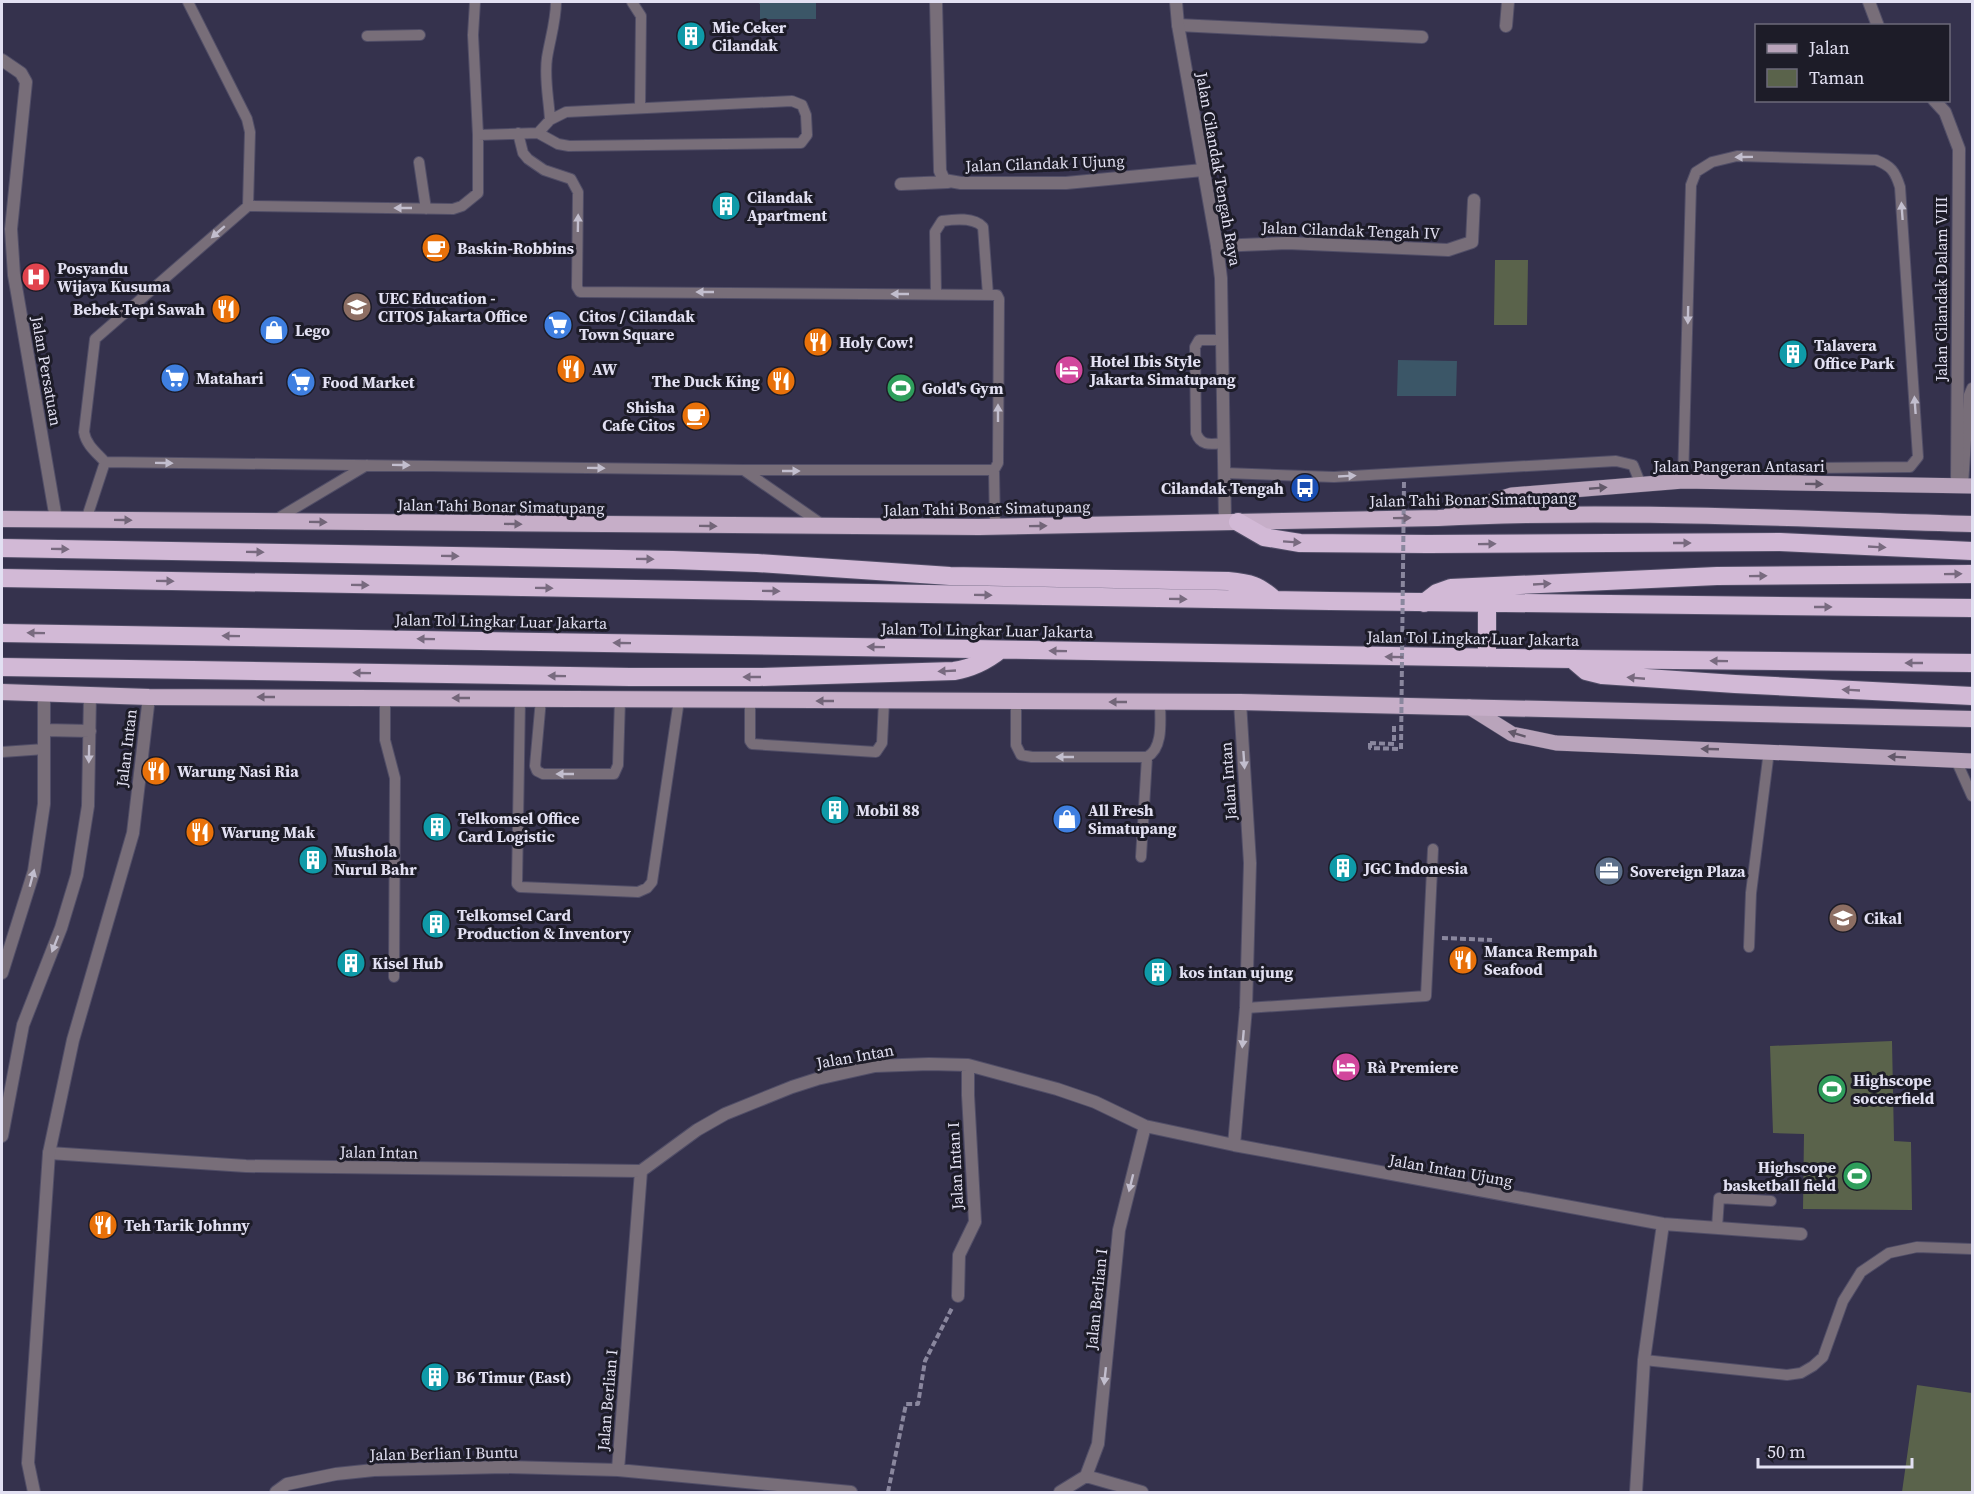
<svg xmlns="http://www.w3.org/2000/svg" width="1974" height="1494" viewBox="0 0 1974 1494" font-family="'Source Serif 4',serif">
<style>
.green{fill:#5a634b}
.water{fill:#3b5667}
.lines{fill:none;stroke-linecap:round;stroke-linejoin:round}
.service-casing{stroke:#514e67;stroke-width:12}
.minor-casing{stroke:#514e67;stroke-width:14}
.tertiary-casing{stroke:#514e67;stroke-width:14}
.primary-casing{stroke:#514e67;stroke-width:16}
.trunk-casing{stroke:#514e67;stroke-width:18}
.motorway-casing{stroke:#514e67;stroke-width:20}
.path{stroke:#8a879e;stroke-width:4;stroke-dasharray:6 3;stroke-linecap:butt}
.service{stroke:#786e79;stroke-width:10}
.minor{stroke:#786e79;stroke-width:12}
.tertiary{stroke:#786e79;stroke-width:12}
.primary{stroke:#b9a4bb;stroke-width:15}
.trunk{stroke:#c6aec8;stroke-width:16}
.motorway{stroke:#d2b9d6;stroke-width:18}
.path-bridge{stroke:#8a879e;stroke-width:4;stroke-dasharray:6 3;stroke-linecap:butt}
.oneway{fill:#c2bece}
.oneway2{fill:#63596a}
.oneway3{fill:#726578}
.oneway4{fill:#786a7f}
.labels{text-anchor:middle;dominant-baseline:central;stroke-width:6;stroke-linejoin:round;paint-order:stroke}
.poi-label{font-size:16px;font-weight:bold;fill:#e2e0f2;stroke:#1d1c28;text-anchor:start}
.street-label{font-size:16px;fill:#e2e0f2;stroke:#1d1c28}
</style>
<rect width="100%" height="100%" fill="#35324d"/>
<!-- green -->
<path class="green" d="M1495,260h33l-1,65h-33z
M1892,1041l2,100 17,1 1,68 -109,-1 1,-75 -31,-1 -3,-87z
M1917,1385l55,8v99h-70z"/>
<!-- water -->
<path class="water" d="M757,2h59v17h-56v-15z
M1398,360l59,1 -1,35h-59z"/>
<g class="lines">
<!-- service casing -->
<g class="service-casing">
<path id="service" d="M188,2l59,117 3,13 -2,74
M475,2l-2,33 5,100
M632,2l9,14 -1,92
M367,36l53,-1
M550,120c-1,-20 -6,-42 -3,-62 3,-19 9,-37 9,-56
M518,133l5,20 5,6 16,11 27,9 7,13 -1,95 3,5 417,3 2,4 -1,164 -4,7 1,57
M538,133l12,-13 16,-8 226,-11 10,4 4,10 1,20 -6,8 -232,3 -11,-2 -20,-11 -60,2v58l-16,13 -9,3 -205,-3 -153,133 -11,93c2,13 13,21 21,30l639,8h250
M419,162l7,47
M936,294l-1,-62 7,-11c13,-2 32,-4 41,6l5,68
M1222,340h-23l-4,7 1,86c5,14 16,11 28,10
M745,471l78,54
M1225,473l109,4 282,-16 17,4 8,20
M1683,481l8,-296 5,-13 16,-10 25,-6 139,4c15,6 19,11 24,27l18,270 -8,10 -98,1 -13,3 -19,11
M1963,485l6,-90 3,-7
M86,520l19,-58
M275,520l92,-55
M385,698v42l10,38 -1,199
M520,699l-3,185 3,3 118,5 9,-4 5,-6 27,-182
M541,699l-6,67 2,5 6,3h71l4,-9 2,-66
M750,700v41l2,3 124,8 6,-9 2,-42
M1016,701v44l5,10 11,2h115c17,-9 13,-38 13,-55
M2,752l43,-3
M1956,760l16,36
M1141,857l6,-100
M1749,947l2,-54 18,-142
M1246,1008l180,-12 7,-147
M1717,1228l2,-30 52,3
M1644,1360l143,15 14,-2 12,-7 10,-9 20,-56 18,-29 28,-19 28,-6 55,2"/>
</g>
<!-- minor casing -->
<g class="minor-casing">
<path id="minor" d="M936,2l4,169 4,9 17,3h105l137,-13
M1869,2l9,24
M1178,25l244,12
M1506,26l2,-24
M2,60l19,13 5,9 -15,147 3,46 42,244
M1934,100l11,12 14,37 -2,336
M901,184l47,-2
M1217,246l70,-3 161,7 24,-8 2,-42
M45,730l45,1
M2,973l32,-102 10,-67v-110
M2,1136l21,-111 38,-97 16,-53 11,-69 2,-111
M1234,1145l12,-137 4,-145 -10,-161
M49,1153l197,13 395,5 56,-41 28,-16 67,-27 25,-8 58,-13 54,-2 39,1 89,24 38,13 50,24 89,19 429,79 138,10
M958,1296l1,-41 16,-33 -7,-127v-30
M618,1470l23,-299
M1086,1476l56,16
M276,1492l11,-8 49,-10 38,-4 131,-3 113,3 233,22
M1060,1492l26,-16 12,-32 21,-214 26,-104
M1636,1492l8,-132 19,-136"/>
</g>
<!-- tertiary casing -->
<g class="tertiary-casing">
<path id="tertiary" d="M1176,2l2,23 39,221 4,32 4,244
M34,1492l-6,-29 21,-310 24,-113 60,-207 16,-136"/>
</g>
<!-- primary casing -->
<g class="primary-casing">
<path id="primary" d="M1450,514l62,-19 171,-14 289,5
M1469,707l43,27 44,9 416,18"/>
</g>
<!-- trunk casing -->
<g class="trunk-casing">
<path id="trunk" d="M2,519l977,8 459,-9c178,-9 357,1 534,6
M2,692l147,5 1091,5 732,17"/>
</g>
<!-- motorway casing -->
<g class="motorway-casing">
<path id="motorway" d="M1238,522l26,15 36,6 128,1 352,-2 192,9
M2,548l671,12 84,3 193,13 278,5c22,2 30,4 47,19
M2,578l1328,23 642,7
M1424,603l13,-10 14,-5 266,-12 255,-2
M2,633l1570,26 400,4
M1487,658v-55
M1572,659l14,12 16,4 133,9 237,12
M2,667l628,10h129l195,-6c18,-3 31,-9 46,-21"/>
</g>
<!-- path -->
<path class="path" d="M1370,743l24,1v-21
M1370,743v5l31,1
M1442,938l50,2
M888,1492l18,-88h12l7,-43 27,-53"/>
<!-- service -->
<use href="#service" class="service"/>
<!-- minor -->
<use href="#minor" class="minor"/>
<!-- tertiary -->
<use href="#tertiary" class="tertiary"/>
<!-- primary -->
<use href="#primary" class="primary"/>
<!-- trunk -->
<use href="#trunk" class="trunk"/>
<!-- motorway -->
<use href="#motorway" class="motorway"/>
<!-- path-bridge -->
<path class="path-bridge" d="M1401,749l3,-268"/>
</g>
<!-- one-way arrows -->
<defs><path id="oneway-solid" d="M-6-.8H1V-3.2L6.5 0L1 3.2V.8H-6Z" transform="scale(1.5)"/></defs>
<g class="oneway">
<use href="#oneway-solid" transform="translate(1744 157) rotate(179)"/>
<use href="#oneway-solid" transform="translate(403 208) rotate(-180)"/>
<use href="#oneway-solid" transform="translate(1902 211) rotate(-94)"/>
<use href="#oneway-solid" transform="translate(578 223) rotate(-89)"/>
<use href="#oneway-solid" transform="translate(218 232) rotate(139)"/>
<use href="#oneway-solid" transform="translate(705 292) rotate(-180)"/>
<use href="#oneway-solid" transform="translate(900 294) rotate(-180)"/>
<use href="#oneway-solid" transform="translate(1688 315) rotate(91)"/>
<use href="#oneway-solid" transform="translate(1915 405) rotate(-94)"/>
<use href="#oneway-solid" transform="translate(998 413) rotate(-90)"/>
<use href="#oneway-solid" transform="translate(164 463) rotate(1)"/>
<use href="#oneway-solid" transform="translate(401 465) rotate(1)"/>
<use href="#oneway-solid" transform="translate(596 468) rotate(1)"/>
<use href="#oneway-solid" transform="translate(791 471)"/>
<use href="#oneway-solid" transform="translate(1347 476) rotate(-3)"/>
<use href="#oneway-solid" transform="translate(89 754) rotate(91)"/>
<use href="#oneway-solid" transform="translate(1065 757) rotate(-180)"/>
<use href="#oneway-solid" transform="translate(1244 760) rotate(86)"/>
<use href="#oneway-solid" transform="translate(565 774) rotate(-180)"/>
<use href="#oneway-solid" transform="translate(32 878) rotate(-75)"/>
<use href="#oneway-solid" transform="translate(55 944) rotate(111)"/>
<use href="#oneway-solid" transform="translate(1243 1039) rotate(95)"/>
<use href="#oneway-solid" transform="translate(1131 1183) rotate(104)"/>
<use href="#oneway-solid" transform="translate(1105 1376) rotate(96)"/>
</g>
<g class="oneway2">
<use href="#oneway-solid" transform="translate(1814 484) rotate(1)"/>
<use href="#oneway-solid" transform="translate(1598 488) rotate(-5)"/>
<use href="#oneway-solid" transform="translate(1517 734) rotate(-163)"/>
<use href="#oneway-solid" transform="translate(1710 749) rotate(-178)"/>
<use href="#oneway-solid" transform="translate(1897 757) rotate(-177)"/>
</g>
<g class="oneway3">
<use href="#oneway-solid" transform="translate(1402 518) rotate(-1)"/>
<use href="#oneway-solid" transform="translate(123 520) rotate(1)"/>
<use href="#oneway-solid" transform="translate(318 522) rotate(1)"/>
<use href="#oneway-solid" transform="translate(513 524) rotate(1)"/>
<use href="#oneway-solid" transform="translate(708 526) rotate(1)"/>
<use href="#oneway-solid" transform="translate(1038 526) rotate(-1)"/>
<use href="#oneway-solid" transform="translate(266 697) rotate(-180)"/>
<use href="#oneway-solid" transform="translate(461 698) rotate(-180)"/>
<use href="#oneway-solid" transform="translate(825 701) rotate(-180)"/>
<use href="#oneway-solid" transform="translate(1118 702) rotate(-180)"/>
</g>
<g class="oneway4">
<use href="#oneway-solid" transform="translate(1292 542) rotate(4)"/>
<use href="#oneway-solid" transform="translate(1682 543)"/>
<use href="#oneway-solid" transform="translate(1487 544) rotate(-1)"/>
<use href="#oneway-solid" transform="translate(1877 547) rotate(3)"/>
<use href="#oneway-solid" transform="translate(60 549) rotate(1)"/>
<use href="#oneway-solid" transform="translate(255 552) rotate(1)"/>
<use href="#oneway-solid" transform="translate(450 556) rotate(1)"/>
<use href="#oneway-solid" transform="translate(645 559) rotate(1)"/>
<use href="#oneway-solid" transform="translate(1953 574) rotate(-1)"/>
<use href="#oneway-solid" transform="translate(1758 576) rotate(-1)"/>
<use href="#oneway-solid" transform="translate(165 581) rotate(1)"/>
<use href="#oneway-solid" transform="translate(1542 584) rotate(-3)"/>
<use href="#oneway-solid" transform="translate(360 585) rotate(1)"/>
<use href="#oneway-solid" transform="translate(544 588) rotate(1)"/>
<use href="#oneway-solid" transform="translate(771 591) rotate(1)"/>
<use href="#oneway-solid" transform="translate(983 595) rotate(1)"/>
<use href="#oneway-solid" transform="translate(1178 599) rotate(1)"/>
<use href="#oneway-solid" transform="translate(1823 607)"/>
<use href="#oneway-solid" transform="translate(36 633) rotate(-179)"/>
<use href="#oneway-solid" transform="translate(231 636) rotate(-179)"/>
<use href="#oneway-solid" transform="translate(426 639) rotate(-179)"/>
<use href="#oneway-solid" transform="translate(622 643) rotate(-179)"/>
<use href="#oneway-solid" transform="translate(876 647) rotate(-179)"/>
<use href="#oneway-solid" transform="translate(1058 651) rotate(-179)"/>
<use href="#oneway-solid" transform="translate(1394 657) rotate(-179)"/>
<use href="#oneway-solid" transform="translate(1719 661) rotate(-179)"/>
<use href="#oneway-solid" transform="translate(1914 663) rotate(180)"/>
<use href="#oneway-solid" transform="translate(947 671) rotate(177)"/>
<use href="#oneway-solid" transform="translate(362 673) rotate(-179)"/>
<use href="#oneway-solid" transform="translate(557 676) rotate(-179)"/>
<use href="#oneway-solid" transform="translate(752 677) rotate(180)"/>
<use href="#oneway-solid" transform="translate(1636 678) rotate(-175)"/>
<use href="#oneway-solid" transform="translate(1851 690) rotate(-177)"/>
</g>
<!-- icons -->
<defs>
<g id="building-disc" transform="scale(1.5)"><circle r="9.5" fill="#0f9aa8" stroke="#1d1c28"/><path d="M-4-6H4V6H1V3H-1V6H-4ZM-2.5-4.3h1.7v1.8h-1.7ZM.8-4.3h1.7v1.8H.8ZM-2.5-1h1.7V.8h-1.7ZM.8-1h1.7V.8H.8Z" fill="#fff"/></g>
<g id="cafe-disc" transform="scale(1.5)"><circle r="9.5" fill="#e8710a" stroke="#1d1c28"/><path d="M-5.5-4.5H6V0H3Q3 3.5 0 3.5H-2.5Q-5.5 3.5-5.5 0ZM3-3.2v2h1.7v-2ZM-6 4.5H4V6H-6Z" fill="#fff"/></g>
<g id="hospital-disc" transform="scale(1.5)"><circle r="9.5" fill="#e0444e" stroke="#1d1c28"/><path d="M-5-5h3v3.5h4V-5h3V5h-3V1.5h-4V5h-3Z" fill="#fff"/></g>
<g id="school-disc" transform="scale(1.5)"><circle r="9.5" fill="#8d6e63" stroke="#1d1c28"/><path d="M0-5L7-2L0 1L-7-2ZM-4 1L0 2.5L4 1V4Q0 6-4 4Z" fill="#fff"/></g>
<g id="restaurant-disc" transform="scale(1.5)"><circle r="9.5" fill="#e8710a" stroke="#1d1c28"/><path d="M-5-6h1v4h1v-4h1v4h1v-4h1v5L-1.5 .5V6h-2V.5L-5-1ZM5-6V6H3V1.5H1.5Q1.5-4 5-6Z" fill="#fff"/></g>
<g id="supermarket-disc" transform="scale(1.5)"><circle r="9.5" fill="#3f7fe0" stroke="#1d1c28"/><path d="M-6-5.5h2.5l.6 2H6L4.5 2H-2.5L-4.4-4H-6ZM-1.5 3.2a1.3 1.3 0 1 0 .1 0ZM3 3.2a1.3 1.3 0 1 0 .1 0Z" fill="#fff"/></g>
<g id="shop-disc" transform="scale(1.5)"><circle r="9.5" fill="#3f7fe0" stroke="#1d1c28"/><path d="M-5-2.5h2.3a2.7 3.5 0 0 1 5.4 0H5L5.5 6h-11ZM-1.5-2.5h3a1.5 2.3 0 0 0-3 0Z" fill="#fff"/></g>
<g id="hotel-disc" transform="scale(1.5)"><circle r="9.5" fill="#d1479c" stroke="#1d1c28"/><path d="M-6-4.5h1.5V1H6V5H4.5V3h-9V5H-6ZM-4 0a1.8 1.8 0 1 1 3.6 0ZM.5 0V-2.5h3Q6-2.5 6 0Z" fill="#fff"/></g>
<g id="stadium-disc" transform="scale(1.5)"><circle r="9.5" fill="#2e9e5b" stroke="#1d1c28"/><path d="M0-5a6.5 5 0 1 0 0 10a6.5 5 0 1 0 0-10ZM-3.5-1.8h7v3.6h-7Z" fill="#fff"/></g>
<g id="bus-disc" transform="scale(1.5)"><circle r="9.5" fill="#1a4fb4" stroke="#1d1c28"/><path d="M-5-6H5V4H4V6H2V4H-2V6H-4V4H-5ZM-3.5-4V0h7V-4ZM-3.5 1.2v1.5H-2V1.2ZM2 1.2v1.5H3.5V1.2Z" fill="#fff"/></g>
<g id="office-disc" transform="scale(1.5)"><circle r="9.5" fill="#5c6f8a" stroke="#1d1c28"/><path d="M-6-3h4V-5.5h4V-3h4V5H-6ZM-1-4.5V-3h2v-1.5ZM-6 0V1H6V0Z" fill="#fff"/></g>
</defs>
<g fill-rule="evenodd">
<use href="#building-disc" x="691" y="36"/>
<use href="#building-disc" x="726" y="206"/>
<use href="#cafe-disc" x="436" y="248"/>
<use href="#hospital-disc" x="36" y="277"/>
<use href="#school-disc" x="357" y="307"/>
<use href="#restaurant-disc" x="226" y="309"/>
<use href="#supermarket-disc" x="558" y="325"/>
<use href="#shop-disc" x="274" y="330"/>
<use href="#restaurant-disc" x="818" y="342"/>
<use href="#building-disc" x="1793" y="354"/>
<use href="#restaurant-disc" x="571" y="369"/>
<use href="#hotel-disc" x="1069" y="370"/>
<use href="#supermarket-disc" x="175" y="378"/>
<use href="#restaurant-disc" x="781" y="381"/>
<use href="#supermarket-disc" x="301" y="382"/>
<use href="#stadium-disc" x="901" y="388"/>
<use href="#cafe-disc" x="696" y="416"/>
<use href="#bus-disc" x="1305" y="488"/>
<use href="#restaurant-disc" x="156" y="771"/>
<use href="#building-disc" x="835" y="810"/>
<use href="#shop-disc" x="1067" y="819"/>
<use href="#building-disc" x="437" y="827"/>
<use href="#restaurant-disc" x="200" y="832"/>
<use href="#building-disc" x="313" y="860"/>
<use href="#building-disc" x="1343" y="868"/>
<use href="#office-disc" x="1609" y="871"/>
<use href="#school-disc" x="1843" y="918"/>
<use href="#building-disc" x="436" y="924"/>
<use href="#restaurant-disc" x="1463" y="960"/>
<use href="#building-disc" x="351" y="963"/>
<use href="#building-disc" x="1158" y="972"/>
<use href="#hotel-disc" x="1346" y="1067"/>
<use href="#stadium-disc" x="1832" y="1089"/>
<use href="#stadium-disc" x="1857" y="1176"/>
<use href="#restaurant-disc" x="103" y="1225"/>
<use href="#building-disc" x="435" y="1377"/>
</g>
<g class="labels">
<!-- poi labels -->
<g class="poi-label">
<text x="712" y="27">Mie Ceker<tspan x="712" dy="18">Cilandak</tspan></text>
<text x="747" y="197">Cilandak<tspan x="747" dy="18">Apartment</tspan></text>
<text x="457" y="248">Baskin-Robbins</text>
<text x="57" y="268">Posyandu<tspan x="57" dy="18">Wijaya Kusuma</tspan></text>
<text x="378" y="298">UEC Education -<tspan x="378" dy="18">CITOS Jakarta Office</tspan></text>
<text x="205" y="309" text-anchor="end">Bebek Tepi Sawah</text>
<text x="579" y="316">Citos / Cilandak<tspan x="579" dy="18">Town Square</tspan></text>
<text x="295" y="330">Lego</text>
<text x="839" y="342">Holy Cow!</text>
<text x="1814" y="345">Talavera<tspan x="1814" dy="18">Office Park</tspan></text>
<text x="1090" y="361">Hotel Ibis Style<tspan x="1090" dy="18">Jakarta Simatupang</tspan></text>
<text x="592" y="369">AW</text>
<text x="196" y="378">Matahari</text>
<text x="760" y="381" text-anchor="end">The Duck King</text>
<text x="322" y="382">Food Market</text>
<text x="922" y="388">Gold's Gym</text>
<text x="675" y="407" text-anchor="end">Shisha<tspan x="675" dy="18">Cafe Citos</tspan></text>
<text x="1284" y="488" text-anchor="end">Cilandak Tengah</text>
<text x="177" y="771">Warung Nasi Ria</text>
<text x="856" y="810">Mobil 88</text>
<text x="1088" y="810">All Fresh<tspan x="1088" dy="18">Simatupang</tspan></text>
<text x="458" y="818">Telkomsel Office<tspan x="458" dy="18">Card Logistic</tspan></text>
<text x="221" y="832">Warung Mak</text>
<text x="334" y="851">Mushola<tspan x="334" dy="18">Nurul Bahr</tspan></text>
<text x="1364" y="868">JGC Indonesia</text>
<text x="1630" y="871">Sovereign Plaza</text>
<text x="457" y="915">Telkomsel Card<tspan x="457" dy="18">Production &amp; Inventory</tspan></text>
<text x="1864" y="918">Cikal</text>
<text x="1484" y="951">Manca Rempah<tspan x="1484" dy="18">Seafood</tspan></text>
<text x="372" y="963">Kisel Hub</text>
<text x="1179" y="972">kos intan ujung</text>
<text x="1367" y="1067">Rà Premiere</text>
<text x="1853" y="1080">Highscope<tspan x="1853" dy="18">soccerfield</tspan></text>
<text x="1836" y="1167" text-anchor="end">Highscope<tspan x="1836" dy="18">basketball field</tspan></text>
<text x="124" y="1225">Teh Tarik Johnny</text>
<text x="456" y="1377">B6 Timur (East)</text>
</g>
<!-- street labels -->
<g class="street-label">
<text transform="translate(1045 163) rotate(-2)">Jalan Cilandak I Ujung</text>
<text transform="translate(1219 169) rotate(80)">Jalan Cilandak Tengah Raya</text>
<text transform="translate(1351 230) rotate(2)">Jalan Cilandak Tengah IV</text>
<text transform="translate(1941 289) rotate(-90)">Jalan Cilandak Dalam VIII</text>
<text transform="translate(47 371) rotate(80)">Jalan Persatuan</text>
<text x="1739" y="466">Jalan Pangeran Antasari</text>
<text transform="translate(1473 499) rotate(-1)">Jalan Tahi Bonar Simatupang</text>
<text transform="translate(501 506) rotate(1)">Jalan Tahi Bonar Simatupang</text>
<text transform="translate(987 508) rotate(-1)">Jalan Tahi Bonar Simatupang</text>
<text transform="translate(501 621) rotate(1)">Jalan Tol Lingkar Luar Jakarta</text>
<text transform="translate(987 630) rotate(1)">Jalan Tol Lingkar Luar Jakarta</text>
<text transform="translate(1473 638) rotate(1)">Jalan Tol Lingkar Luar Jakarta</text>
<text transform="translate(126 748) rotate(-83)">Jalan Intan</text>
<text transform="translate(1228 781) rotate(-94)">Jalan Intan</text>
<text transform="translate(855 1056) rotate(-10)">Jalan Intan</text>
<text transform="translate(379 1152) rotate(1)">Jalan Intan</text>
<text transform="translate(955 1166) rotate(-93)">Jalan Intan I</text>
<text transform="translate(1451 1170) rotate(10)">Jalan Intan Ujung</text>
<text transform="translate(1096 1299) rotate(-84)">Jalan Berlian I</text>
<text transform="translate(607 1400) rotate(-85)">Jalan Berlian I</text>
<text transform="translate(444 1453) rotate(-1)">Jalan Berlian I Buntu</text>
</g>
</g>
<!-- border -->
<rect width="1974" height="1494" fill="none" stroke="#e2e0f2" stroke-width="6"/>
<!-- legend -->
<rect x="1755" y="24" width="195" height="78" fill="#1d1c28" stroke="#6c6a79" stroke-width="1.5"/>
<rect x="1767" y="44" width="30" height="9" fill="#b9a4bb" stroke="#6c6a79" stroke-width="1.5"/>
<text x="1809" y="54" font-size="18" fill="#e2e0f2">Jalan</text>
<rect x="1767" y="69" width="30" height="18" fill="#5a634b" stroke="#6c6a79" stroke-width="1.5"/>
<text x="1809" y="84" font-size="18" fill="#e2e0f2">Taman</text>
<!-- scale -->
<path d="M1758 1458v9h154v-9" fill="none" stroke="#e2e0f2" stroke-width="3"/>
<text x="1767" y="1458" font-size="18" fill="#e2e0f2" stroke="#1d1c28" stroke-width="4.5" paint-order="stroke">50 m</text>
</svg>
